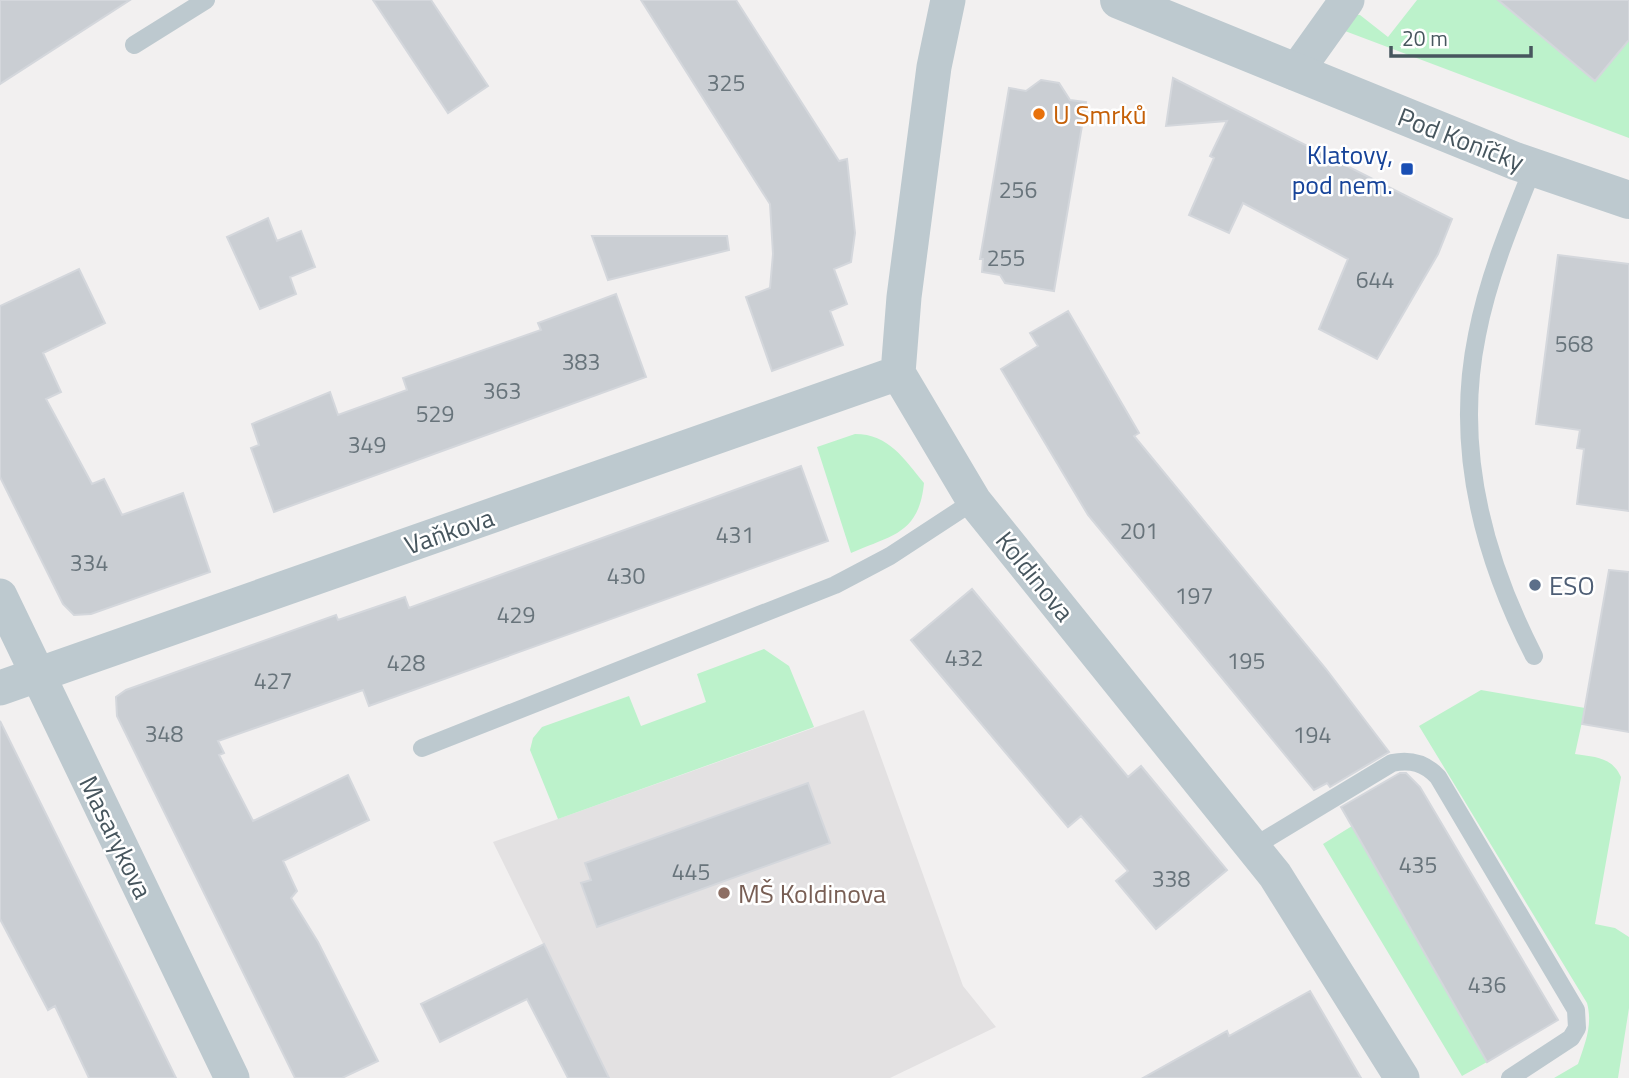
<svg xmlns="http://www.w3.org/2000/svg" width="1629" height="1078" viewBox="0 0 1629 1078" font-family="'Titillium Web',sans-serif">
<style>
.education{fill:#e3e1e2}
.green{fill:#bcf2cb}
.building{fill:#caced3;stroke:#d4d7dc;stroke-width:2}
.lines{fill:none;stroke-linecap:round;stroke-linejoin:round}
.service{stroke:#bdc9cf;stroke-width:18}
.minor{stroke:#bdc9cf;stroke-width:35}
.tertiary{stroke:#bdc9cf;stroke-width:38}
.food-dot{fill:#e8710a;stroke:#fff;stroke-width:2.5}
.transit-dot{fill:#1a4fb4;stroke:#fff;stroke-width:2.5}
.service-dot{fill:#5c6f8a;stroke:#fff;stroke-width:2.5}
.education-dot{fill:#8d6e63;stroke:#fff;stroke-width:2.5}
.labels{text-anchor:middle;dominant-baseline:central;stroke-width:5;stroke-linejoin:round;paint-order:stroke}
.number-label{font-size:23px;fill:#68747b}
.food-label{font-size:26px;fill:#c56008;stroke:#fff;text-anchor:start}
.street-label{font-size:26px;fill:#47565e;stroke:#fff}
.transit-label{font-size:26px;fill:#164399;stroke:#fff;text-anchor:end}
.service-label{font-size:26px;fill:#4e5e75;stroke:#fff;text-anchor:start}
.education-label{font-size:26px;fill:#785e54;stroke:#fff;text-anchor:start}
</style>
<rect width="100%" height="100%" fill="#f2f0f0"/>
<!-- education -->
<path class="education" d="M864,710l99,276 33,41 -106,51h-281l-116,-236z"/>
<!-- green -->
<path class="green" d="M1417,0h81l131,40v98l-292,-110 15,-14 8,1 28,22z
M855,434c34,0 49,25 69,49 -5,51 -32,52 -73,70l-34,-106z
M764,649l25,17 25,61 -256,92 -28,-69 3,-12 9,-11 87,-31 12,30 65,-24 -9,-28z
M1481,690l104,18 -10,46c20,3 37,3 46,23l-26,147 20,4 14,9v71l-11,70h-64l24,-14c7,-21 15,-39 9,-61l-168,-277z
M1352,826l135,236 -25,14 -139,-232z"/>
<!-- building -->
<path class="building" d="M0,0h130l-130,84z
M373,0h58l57,86 -40,27z
M641,0h95l103,161 8,-2 8,74 -4,29 -17,7 13,35 -17,7 13,34 -71,26 -26,-74 24,-9 3,-34 -3,-50z
M1498,0h131v40l-34,41z
M1173,78l279,141 -14,35 -61,105 -58,-30 29,-70 -105,-56 -14,30 -40,-18 25,-57 -4,-2 17,-35 -61,5z
M1041,80l18,3 11,17 16,2 -32,189 -49,-8 -5,-8 -18,-3 1,-13h-3l29,-171 17,3z
M268,218l9,23 24,-10 14,36 -25,10 6,17 -36,15 -33,-72z
M592,236h135l2,14 -121,30z
M1558,255l71,9v247l-52,-7 7,-55 -7,-1 3,-18 -44,-6z
M79,269l26,54 -62,30 18,39 -15,7 46,85 12,-5 18,36 61,-22 27,79 -119,42 -17,1 -11,-11 -63,-127v-171z
M616,294l30,83 -372,135 -23,-64 8,-3 -7,-21 78,-32 8,23 69,-25 -4,-12 138,-48 -3,-7z
M1068,311l71,122 -5,3 192,233 63,83 -59,35 -3,-4 -13,7 -226,-275 -87,-146 37,-23 -8,-13z
M801,466l27,75 -459,165 -6,-16 -145,51 6,12 -5,2 34,66 95,-46 21,45 -86,41 14,30 -6,7 27,44 60,119 -36,17h-47l-178,-362 -1,-19 10,-7 210,-75 2,5 67,-23 4,11z
M1609,570l20,2v160l-47,-8z
M972,589l156,188 13,-11 86,104 -71,59 -40,-48 12,-10 -47,-55 -13,11 -157,-187z
M0,721l124,251 52,106h-87l-34,-72 -7,4 -48,-91z
M1400,773h6l14,14 138,233 -71,42 -146,-255z
M808,783l22,60 -233,84 -16,-44 10,-3 -6,-17z
M544,944l65,134h-41l-41,-79 -87,43 -19,-38z
M1310,991l51,87h-218l84,-47 2,5z"/>
<g class="lines">
<!-- service -->
<path class="service" d="M134,45l72,-45
M1533,168c-22,54 -45,110 -56,167 -23,112 6,222 57,321
M422,748l413,-163 55,-29 84,-55
M1253,847l139,-84c19,-4 33,0 46,14l138,233 1,18 -6,10 -61,40"/>
<!-- minor -->
<path class="minor" d="M948,0l-14,67 -30,230 -6,76 76,128 301,374 127,203
M1295,73l52,-73
M0,596l232,482
M0,688l898,-315"/>
<!-- tertiary -->
<path class="tertiary" d="M1119,0l396,161 114,39"/>
</g>
<!-- markers -->
<circle class="food-dot" cx="1039" cy="114" r="7"/>
<rect class="transit-dot" x="1400" y="162" width="14" height="14" rx="3.5"/>
<circle class="service-dot" cx="1535" cy="585" r="7"/>
<circle class="education-dot" cx="724" cy="893" r="7"/>
<g class="labels">
<!-- number labels -->
<g class="number-label">
<text x="726" y="82">325</text>
<text x="1018" y="189">256</text>
<text x="1006" y="257">255</text>
<text x="1375" y="279">644</text>
<text x="1574" y="343">568</text>
<text x="581" y="361">383</text>
<text x="502" y="390">363</text>
<text x="435" y="413">529</text>
<text x="367" y="444">349</text>
<text x="1139" y="530">201</text>
<text x="735" y="534">431</text>
<text x="89" y="562">334</text>
<text x="626" y="575">430</text>
<text x="1194" y="595">197</text>
<text x="516" y="614">429</text>
<text x="964" y="657">432</text>
<text x="1246" y="660">195</text>
<text x="406" y="662">428</text>
<text x="273" y="680">427</text>
<text x="164" y="733">348</text>
<text x="1312" y="734">194</text>
<text x="1418" y="864">435</text>
<text x="691" y="871">445</text>
<text x="1171" y="878">338</text>
<text x="1487" y="984">436</text>
</g>
<!-- food labels -->
<g class="food-label">
<text x="1053" y="114">U Smrků</text>
</g>
<!-- street labels -->
<g class="street-label">
<text transform="translate(1461 139) rotate(21)">Pod Koníčky</text>
<text transform="translate(449 531) rotate(-19)">Vaňkova</text>
<text transform="translate(1035 576) rotate(51)">Koldinova</text>
<text transform="translate(116 837) rotate(64)">Masarykova</text>
</g>
<!-- transit labels -->
<g class="transit-label">
<text x="1393" y="154">Klatovy,<tspan x="1393" dy="30">pod nem.</tspan></text>
</g>
<!-- service labels -->
<g class="service-label">
<text x="1549" y="585">ESO</text>
</g>
<!-- education labels -->
<g class="education-label">
<text x="738" y="893">MŠ Koldinova</text>
</g>
</g>
<!-- scale -->
<path d="M1391 46v10h140v-10" fill="none" stroke="#47565e" stroke-width="3.5"/>
<text x="1402" y="46" font-size="21" fill="#47565e" stroke="#ffffff" stroke-width="5" paint-order="stroke">20 m</text>
</svg>
